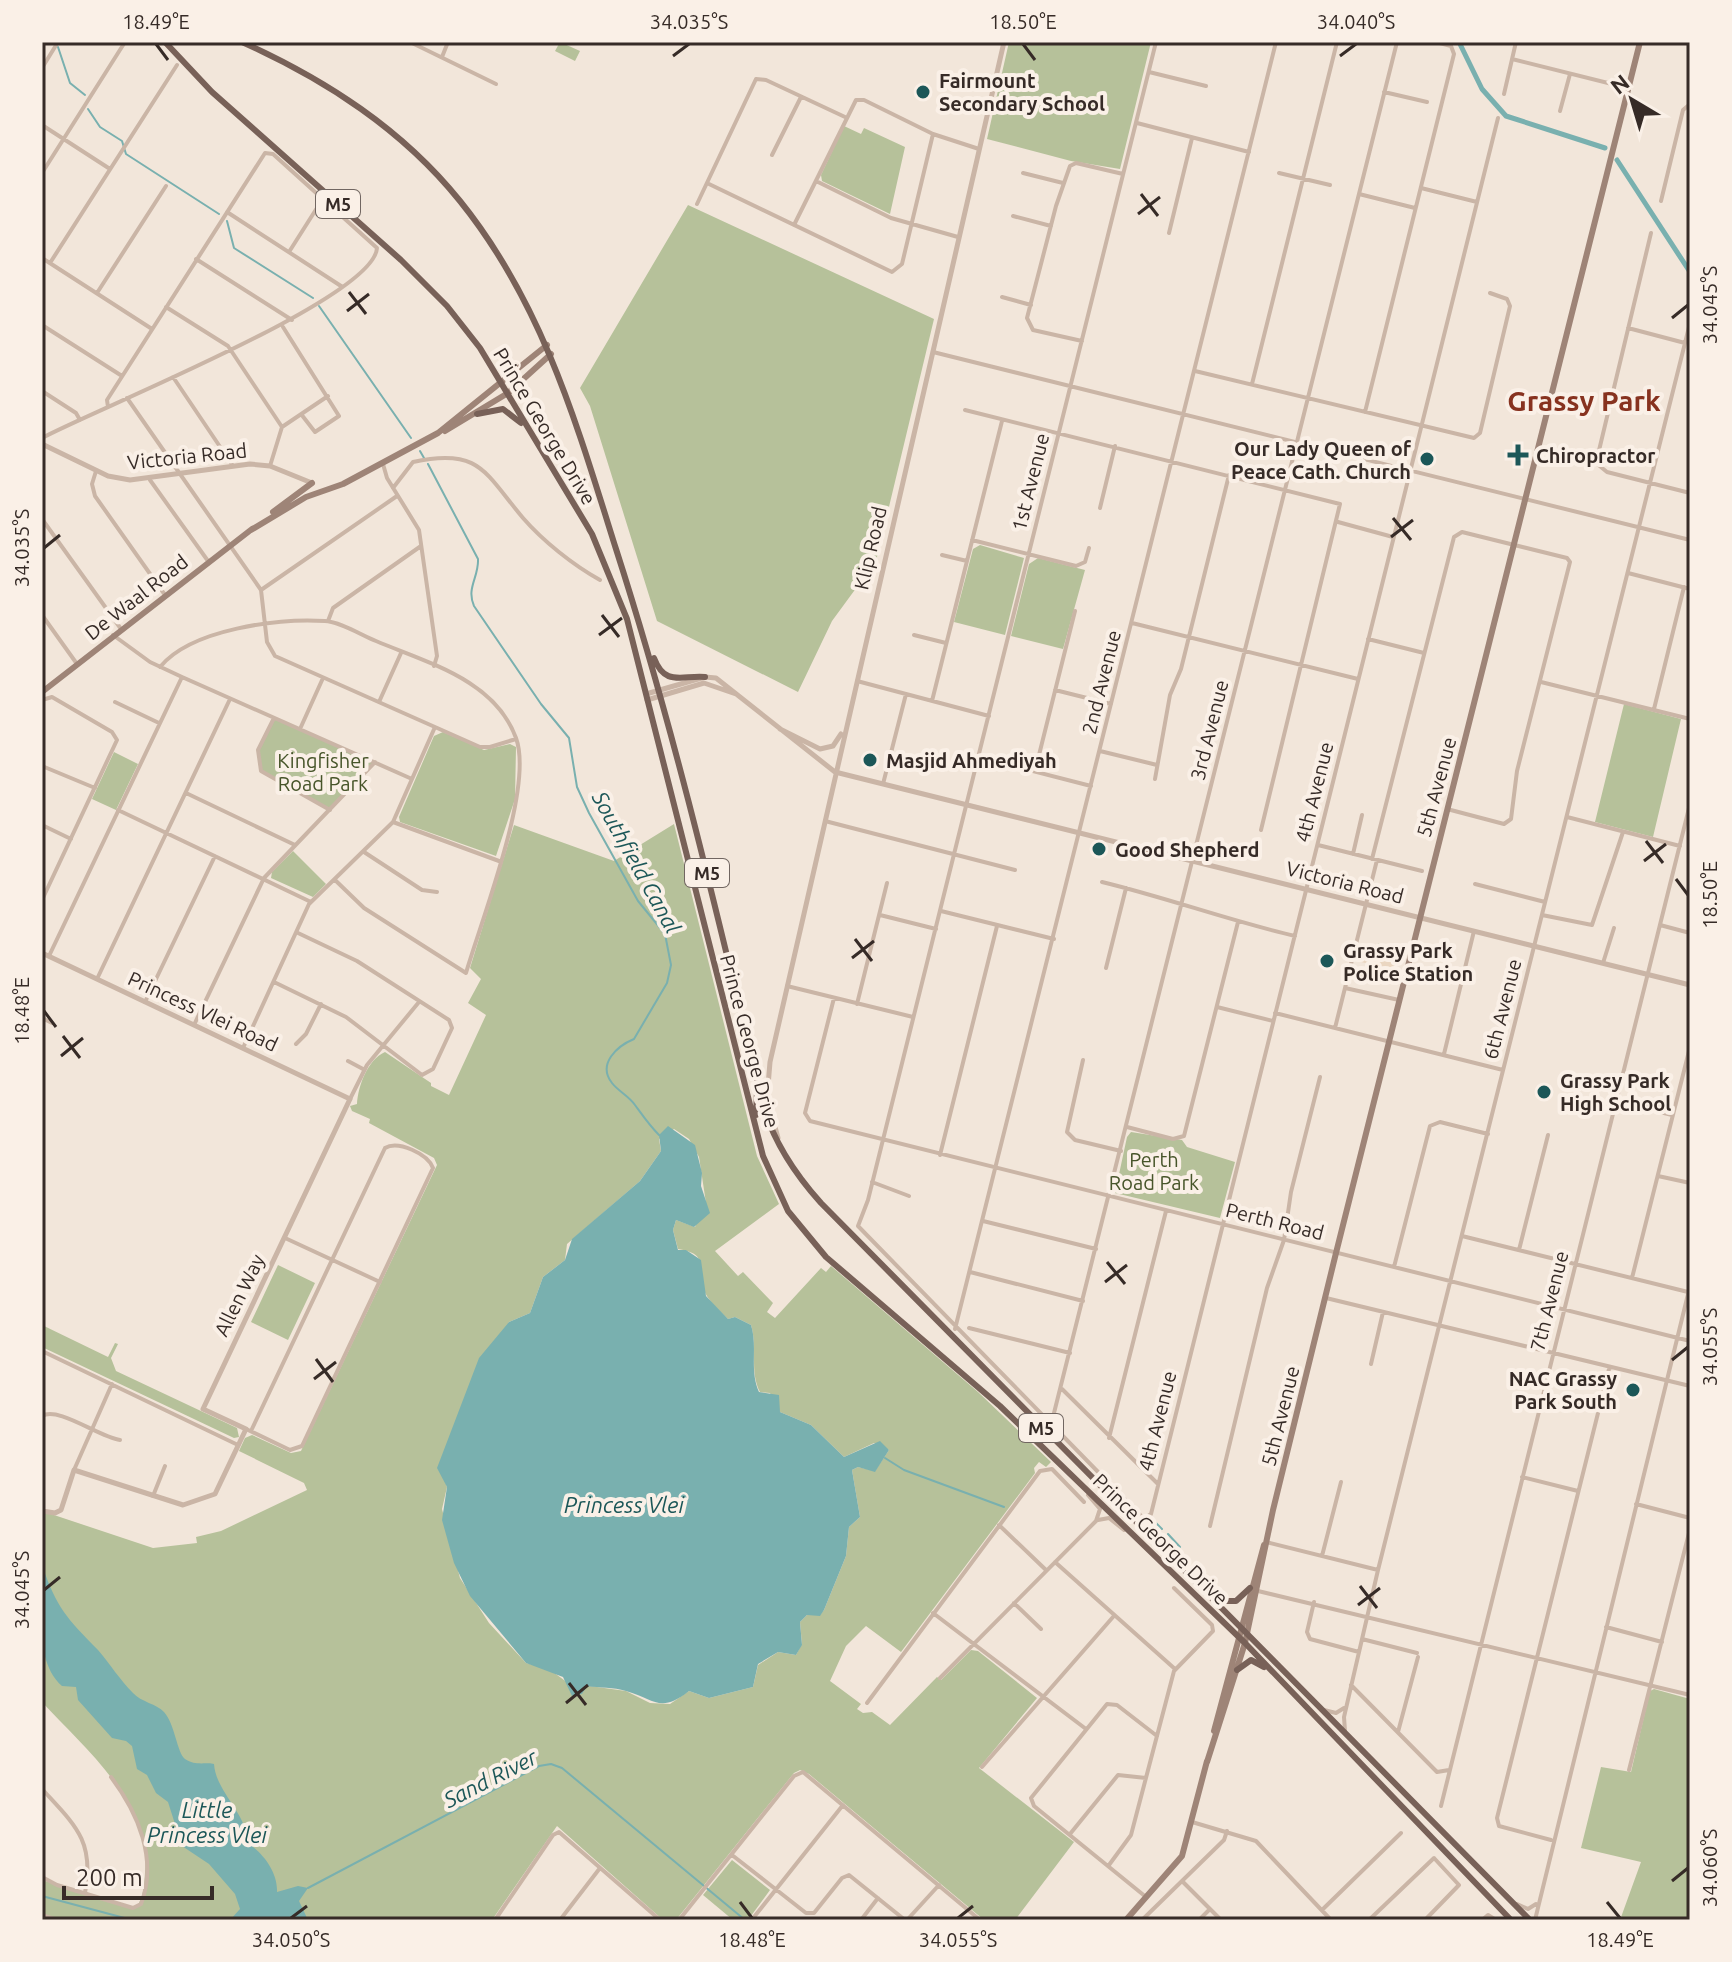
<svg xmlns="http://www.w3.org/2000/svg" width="1732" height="1962" viewBox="0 0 1732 1962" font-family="Ubuntu,sans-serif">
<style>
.green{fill:#b6c19a;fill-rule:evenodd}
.plaza{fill:#ead6c1}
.water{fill:#79b0af}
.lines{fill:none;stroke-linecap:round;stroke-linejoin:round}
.stream{stroke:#79b0af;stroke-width:2}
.canal{stroke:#79b0af;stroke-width:5}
.minor{stroke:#cab5a6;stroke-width:4}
.tertiary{stroke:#cab5a6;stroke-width:5}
.secondary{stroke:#9e8477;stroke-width:6}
.primary{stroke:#786158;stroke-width:6}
.ticks{fill:none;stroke:#362b27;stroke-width:3}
.poi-dot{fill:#1c5758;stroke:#faf0e7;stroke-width:3}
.labels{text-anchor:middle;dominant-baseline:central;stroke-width:8;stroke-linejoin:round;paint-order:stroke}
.shield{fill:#faf0e7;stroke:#716661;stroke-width:2}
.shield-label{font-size:18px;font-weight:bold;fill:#362b27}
.poi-label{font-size:20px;font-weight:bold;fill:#362b27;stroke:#faf0e7;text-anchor:start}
.street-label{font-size:20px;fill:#362b27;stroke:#faf0e7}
.park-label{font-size:20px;fill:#47552a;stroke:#faf0e7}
.water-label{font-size:22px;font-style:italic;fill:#1c5758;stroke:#faf0e7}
.district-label{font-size:28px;font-weight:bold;fill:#87321f;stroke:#faf0e7}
.neatline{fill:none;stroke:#362b27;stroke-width:3}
.ticks-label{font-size:20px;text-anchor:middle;fill:#362b27}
</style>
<rect width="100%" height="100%" fill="#f2e6da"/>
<!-- green -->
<path class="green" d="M560,42l20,9 -5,10 -20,-10z
M1009,42h142l-31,127 -49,-8 -84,-22z
M844,126l17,8 3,-6 41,19 -15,67 -68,-33 -1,-6z
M688,205l246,114 -58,242 -44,60 -34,71 -141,-71 -67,-215 -10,-18z
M980,545l44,13 -19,77 -51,-13 19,-73z
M1038,558l47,12 -22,79 -52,-13 18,-72z
M1624,704l57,15 -28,118 -58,-15z
M274,718l101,44 -45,48 -69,-39 -3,-21z
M443,732l41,18 26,-6 6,3 -1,52 -19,57 -96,-34 -1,-5 35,-81z
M114,752l24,12 -22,46 -24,-11z
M674,824l83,332 22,48 -64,47 23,25 5,-4 30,31 -6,9 8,6 46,-50 5,4 5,-6 147,126 73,70 -5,5 -7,-5 -5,6 1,5 -134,179 -35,-26 -20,20 -16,35 31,23 -4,5 6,4 9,-1 18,13 47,-48 4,3 30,-30 7,1 59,47 -58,70 95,74 -59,78h-31l-175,-146 -9,-4 -6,3 -118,147h-13l-106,-94 -65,94h-435l-15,-5v-35l94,28c8,-12 8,-21 9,-35 7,-70 -60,-124 -103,-171v-191l111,37 44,-5 -1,-6 25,-6 86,-41 -3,-7 -65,-32 6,-13 7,-3 39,18 10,-2 136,-286 -3,-7 -65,-35 1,-4 -18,-8 -2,-5 7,-2c1,-17 10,-44 28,-52l46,31v3l18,9 37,-80 -18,-12 13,-24 -11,-11 44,-143 100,36zM674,1129l15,10 10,18 7,46 -11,24 -19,-7 -3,10 5,19c33,5 18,19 26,41 3,10 17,22 24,29l7,-2 16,8c7,22 -2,46 9,67l10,1 10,19 31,13 33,32 30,-14 15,7 -14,21 -17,-4 -6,3 8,47 -11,10 -3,29 -22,54 -4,5h-13l-7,7 2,22 -6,11 -18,-3 -20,13 -5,22 -44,11 -20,-7 -19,13 -20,-1 -24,-12 -58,-8 -19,-14 -23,-6 -37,-40 -29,-45 -18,-69 5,-22 -5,-14 67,-151 21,-9 13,-36 22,-17 2,-16 73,-63 21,-30 -2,-12z
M293,851l33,33 -13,13 -42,-19 1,-6z
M1378,943l20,6 -3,13 -20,-5z
M1131,1132l51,8 5,7 48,15 -15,56 -105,-25 12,-56z
M278,1265l37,18 -27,57 -37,-18z
M42,1325l66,32 7,-14 3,1 -7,14 5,13 121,57 2,9 -5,1 -192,-91z
M1654,1689l36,10v221h-70l21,-58 -60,-14 20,-81 30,5 19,-81z
M732,1860l38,30 -22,30h-15l-30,-25z"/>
<!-- plaza -->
<path class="plaza" d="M1376,943l-1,14 20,5 -1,8 -37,-9 7,-7 9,2z"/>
<!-- water -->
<path class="water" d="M668,1126l27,19 7,28 -1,13 9,27 -16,14 -18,-7 -3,10 5,20h8l15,10 5,36 22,23 7,-2 16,8c7,22 -2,45 8,67l20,3 1,17 31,13 33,32 36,-16 9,9 -14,22 -17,-5 -6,3 8,47 -11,10 -3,29 -22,54 -4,6 -13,-1 -7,7 2,23 -6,10 -18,-3 -20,12 -5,23 -44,11 -20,-7c-29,23 -34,8 -63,0 -13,-4 -26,-3 -39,-5l-5,8 -10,2 -9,-19 -37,-14 -56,-67 -16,-33 -12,-43 5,-33 -10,-19 42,-110 30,-36 21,-9 13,-36 22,-17 7,-21 68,-58 21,-30 -2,-16z
M42,1565c15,44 25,53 56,85 12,14 22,30 35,43 8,9 24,11 31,19 11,12 13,41 21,47 10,7 19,3 29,5 2,28 32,48 35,80 15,10 29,29 28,48l21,-6 10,2 -9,13 9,19h-78l10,-11 -5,-15 -26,-30 -27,-18 -14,-44 -12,-9 -9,-18 -10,-6 -5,-23 -6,-5 -14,-3 -34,-38 -2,-13 -14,-1c-29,-25 -20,-84 -20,-121z"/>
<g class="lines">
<!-- stream -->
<path class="stream" d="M58,47l12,36 15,12
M88,109l12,18 22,14 4,13 93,60
M227,221l7,27 79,50
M319,306l92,132
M420,451l4,7
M428,464l50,95c1,18 -12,29 -4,47l67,98 28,34 8,49 12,26 49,88 27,33 6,31 -4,18 -33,56c-17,7 -37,25 -22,44 6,8 17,13 23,22 8,11 14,20 24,30
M885,1458l19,12 100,37
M1153,1520l9,9
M1168,1534l12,13
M308,1888l231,-122 12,-2 11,4 183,152
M42,1896l90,24"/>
<!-- canal -->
<path class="canal" d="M1459,42l23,47 24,27 99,32
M1617,160l73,112"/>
<!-- minor -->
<path class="minor" d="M410,42l86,42
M1156,42l-288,1158 -10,26 286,293 7,-5 347,-1396
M442,57l6,-15
M1512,59l116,29
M42,68l16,-26
M1149,72l57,14
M1384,92l43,10
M1504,94l12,-52
M1560,111l10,-37
M1137,123l112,29
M42,125l68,44
M772,155l29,-58
M42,173l83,-131
M1023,173l40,10
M1279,173l51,12
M816,181l75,37 67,19
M709,184l183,88 10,-8 31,-130
M1421,188l56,14
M1359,194l56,14
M1661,201l22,-91 7,-6
M697,204l59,-125 10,1 79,37
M227,212l114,74
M1013,216l38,10
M794,225l62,-125h8l69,34 46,15
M1169,233l23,-95
M1651,233l-55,230 11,9 83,21
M289,252l33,-52
M42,258l110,71
M196,259l96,61
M50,263l127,-198
M97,293l69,-107
M1002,297l29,8
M166,307l62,39 54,81
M42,325l80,51
M283,327l56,89 -24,16 -14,-18
M1628,328l57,15
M1082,341l-49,-11 -6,-12 29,-112 14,-40 6,-3 47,11
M933,352l757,188
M1195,371l279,67 6,-5 30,-127 -3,-7 -17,-6
M173,377l60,89
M1252,384l85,-342
M42,391l34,22 4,7
M127,398l134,192 6,52 8,14 205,91h10l26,-8
M965,410l375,94 -79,326
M1365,412l89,-358 -3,-8 -15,-4
M42,438c51,-28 332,-139 335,-190l-104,-94 -8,-1 -158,247 1,7
M383,464l4,14 32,52 18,126 -3,10
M270,466l12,-39 46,-31
M96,471l-4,13 3,12 70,99
M150,480l58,81
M393,488l20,-26c67,-15 72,11 110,56 20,23 50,47 77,62
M1100,508l15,-62
M42,519l79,110
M1338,522l55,15
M972,540l104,26 9,-4 4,-14
M942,555l25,6
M1628,573l62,16
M261,590l136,-94
M42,615l35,49
M328,621l5,-13 88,-62
M1132,623l226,56
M113,635l37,27 32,15 230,102
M914,635l32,8
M1368,639l56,14
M160,667c31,-38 119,-49 165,-46 16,1 36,14 51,20 52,22 119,39 140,97 18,49 -34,180 -50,235l-102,-65 -29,-28
M857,681l132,35
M1541,682l149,37
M1055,690l56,14
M42,700l10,-3 60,35 5,8 -75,160
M932,701l70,-280
M115,702l44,21
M379,702l22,-49
M1654,709l30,-122
M274,718l-16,32 3,21 69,39
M300,729l23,-51
M1100,751l57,14
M978,757l113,29
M42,766l53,22
M1035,771l40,-160
M1155,779l15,-84 11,-26 48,-194
M883,784l23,-90
M186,793l109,52
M118,810l193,92
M1567,817l113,29
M825,821l190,49
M393,822l106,39
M42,825l29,14
M1318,845l104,26
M364,852l58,38 15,2
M1353,854l9,-39
M1372,859l82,-322 8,-5 105,26 3,4 -53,209 -6,48 -7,5 -57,-15
M1102,882c66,16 128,39 193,54
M1475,884l70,18
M941,911l113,28
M880,915l56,14
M1542,915l50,10 31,-93
M1660,925l30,8
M49,956l133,-279
M1603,963l11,-35
M1106,968l20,-80
M97,979l133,-280
M274,982l72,35 76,58 11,-6 19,-41 -3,-8 -92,-59 -59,-28
M787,986l126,31
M1345,988l54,12
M834,998l-29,115 5,8 880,220
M145,1002l70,-146
M857,1004l30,-121
M1217,1007l56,14
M1275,1013l228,57
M42,1018l10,5
M194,1025l70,-147 111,-116
M1335,1028l42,-168
M296,1044l10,-10 15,-30
M243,1048l66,-144 84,-82 42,-95
M1444,1054l30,-123
M1083,1060l-16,72 8,8 46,11
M348,1061l15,8
M350,1099l17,-34 52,-63
M1616,1101l56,14
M1127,1127l46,12 11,-3 54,-214
M940,1155l57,-229
M1658,1176l32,7
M872,1182l37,14
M983,1221l113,28
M1462,1236l226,56
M285,1238l95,44
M1519,1250l29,-115
M1394,1267l36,-141 10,-4 48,12
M970,1272l113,29
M1632,1278l58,-231
M1326,1298l364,88
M969,1328l101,25
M955,1329l321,-1287
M42,1351l196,94
M1371,1364l12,-52
M1062,1389l96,95
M42,1416c16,-10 57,21 78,24
M1051,1425l346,-1383
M246,1429l44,21 12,-4 131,-278c-5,-14 -35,-28 -48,-20l-134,283
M1109,1438l57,-227
M74,1470l38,-86
M1522,1477l56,14
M153,1496l12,-30
M1636,1504l54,14
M1098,1520l11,-2 15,12
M999,1525l47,45
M1210,1526l57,-238 17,-48 7,-48 29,-115
M1266,1542l112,28
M1322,1556l19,-74
M1055,1562l120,107
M1258,1591l432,104
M1314,1602l-7,30 3,7 49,13
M1014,1603l27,26
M933,1613l153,116
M1606,1627l56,15
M1362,1639l55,14
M940,1678l156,-157 4,-12 -12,-14
M1351,1685l86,87 12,-2
M867,1703l173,-232 12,-2 32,33
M1324,1710l12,3 8,-5
M1345,1731l-1,-14 34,-147 312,-1247
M1398,1732l20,-75
M982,1767l131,-150
M1629,1770l61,-241
M42,1789c33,36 53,52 43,104
M1441,1806l249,-1002
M1192,1822l64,19 75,79
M1070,1834l48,-59 28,3
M1551,1840l-52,-14 -2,-8 112,-449
M732,1855l74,58h8l28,-35 7,-3 56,45
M1109,1865l22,-30 43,-164 39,-40 -1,-6 -38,-37
M42,1877l15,8 76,23 8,-4c17,-45 -3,-91 -30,-127
M1182,1881l39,39
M1146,1897l-112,-91 -3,-8 76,-94 10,1 40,31
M1517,1904l11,5 8,-5
M1322,1910l79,-77
M42,1915l15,5
M754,1917l89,-112
M495,1920l58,-85 6,-3 101,88
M560,1920l40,-52
M679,1920l115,-144 9,-4 177,148
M861,1920l17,-22
M907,1920l32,-35
M1142,1920l82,-80 3,-9
M1199,1920l11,-11
M1369,1920l65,-62 25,27 -34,35
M1482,1920l6,-5 8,5
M1535,1920l155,-634"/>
<!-- tertiary -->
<path class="tertiary" d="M42,444l66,32 22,4 120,-16 20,2 42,17
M646,694l59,-17 11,1 119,94 855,213
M647,700l57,-17 32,11
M780,729l40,20 13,-3 8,-12
M42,953l308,146 -147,310 43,20 -31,65 -32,11 -109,-35 -13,40 -6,3 -13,-2
M778,1138l-11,-40 3,-36 234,-1020"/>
<!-- secondary -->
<path class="secondary" d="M445,431l63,-38 43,-39
M273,512l39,-29
M251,530l55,-33 37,-13 95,-51 109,-88
M42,692l210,-163
M1214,1731l50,-186
M1207,1762l38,-119 28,-133 63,-257 304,-1211
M1126,1920l56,-64 25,-95"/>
<!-- primary -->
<path class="primary" d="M165,42l47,50 189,168 46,46 33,42 112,186 35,85 136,537 25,55 38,46 174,149 245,237 266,277
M242,42c84,38 160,87 218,159 83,103 117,224 156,348 59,183 102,369 147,556 11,38 32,69 58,98l709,717
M477,414l26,-5 18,14
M654,658c11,29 28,17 51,19
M756,1115l1,-24
M1215,1595l9,6h12l14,-13
M1237,1670l14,-10 13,7"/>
</g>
<!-- ticks -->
<path class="ticks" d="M156,44l12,16M1023,44l12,16M673,56l16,-12M1340,56l16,-12M1141,194l17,22M1138,214l22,-17M349,292l17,22M347,311l22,-17M1672,318l16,-13M1393,518l18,22M1391,537l22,-17M44,548l16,-13M602,615l17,22M599,635l23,-17M1646,841l17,22M1644,861l22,-17M1676,879l12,16M855,939l17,22M852,958l22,-17M44,1011l12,16M63,1036l17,22M61,1056l22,-18M1107,1262l18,22M1105,1282l22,-17M316,1359l17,23M1672,1360l16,-13M314,1379l22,-17M1360,1586l17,22M44,1590l16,-13M1358,1605l22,-17M569,1683l17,22M566,1703l22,-18M1672,1881l16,-13M740,1902l12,16M1607,1902l13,16M291,1918l16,-12M958,1918l15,-12"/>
<!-- markers -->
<g class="poi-dot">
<circle cx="923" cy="92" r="8"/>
<path d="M1514 443h8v8h8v8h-8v8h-8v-8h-8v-8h8z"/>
<circle cx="1427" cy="459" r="8"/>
<circle cx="870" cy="760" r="8"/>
<circle cx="1099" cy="849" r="8"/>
<circle cx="1327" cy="961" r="8"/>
<circle cx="1544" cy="1092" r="8"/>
<circle cx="1633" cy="1390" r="8"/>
</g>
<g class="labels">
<!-- shield labels -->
<g class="shield">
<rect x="316" y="190" width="44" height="28" rx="6"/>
<rect x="685" y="859" width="44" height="28" rx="6"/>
<rect x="1019" y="1414" width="44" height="28" rx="6"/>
</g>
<g class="shield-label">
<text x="338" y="204">M5</text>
<text x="707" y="873">M5</text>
<text x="1041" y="1428">M5</text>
</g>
<!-- poi labels -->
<g class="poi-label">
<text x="939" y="80">Fairmount<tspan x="939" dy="23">Secondary School</tspan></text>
<text x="1411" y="448" text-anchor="end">Our Lady Queen of<tspan x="1411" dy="23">Peace Cath. Church</tspan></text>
<text x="1536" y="455">Chiropractor</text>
<text x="886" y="760">Masjid Ahmediyah</text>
<text x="1115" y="849">Good Shepherd</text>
<text x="1343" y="950">Grassy Park<tspan x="1343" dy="23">Police Station</tspan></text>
<text x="1560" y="1080">Grassy Park<tspan x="1560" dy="23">High School</tspan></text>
<text x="1617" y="1378" text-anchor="end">NAC Grassy<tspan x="1617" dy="23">Park South</tspan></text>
</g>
<!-- street labels -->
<g class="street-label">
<text transform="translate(545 426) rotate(59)">Prince George Drive</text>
<text transform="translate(187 456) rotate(-6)">Victoria Road</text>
<text transform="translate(1030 482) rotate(-76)">1st Avenue</text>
<text transform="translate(870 548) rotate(-77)">Klip Road</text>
<text transform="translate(136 597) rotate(-38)">De Waal Road</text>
<text transform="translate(1101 682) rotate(-76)">2nd Avenue</text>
<text transform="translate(1209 730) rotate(-76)">3rd Avenue</text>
<text transform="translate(1436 787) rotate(-75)">5th Avenue</text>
<text transform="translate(1314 792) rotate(-76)">4th Avenue</text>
<text transform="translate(1345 882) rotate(14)">Victoria Road</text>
<text transform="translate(1502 1009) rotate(-76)">6th Avenue</text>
<text transform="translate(203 1011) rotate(25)">Princess Vlei Road</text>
<text transform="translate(750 1041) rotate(75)">Prince George Drive</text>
<text transform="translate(1275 1221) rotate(14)">Perth Road</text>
<text transform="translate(239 1295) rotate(-64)">Allen Way</text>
<text transform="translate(1549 1301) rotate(-76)">7th Avenue</text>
<text transform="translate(1280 1416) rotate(-76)">5th Avenue</text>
<text transform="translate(1157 1421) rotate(-76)">4th Avenue</text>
<text transform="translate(1161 1539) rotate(44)">Prince George Drive</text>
</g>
<!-- park labels -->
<g class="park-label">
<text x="323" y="760">Kingfisher<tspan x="323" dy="23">Road Park</tspan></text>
<text x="1154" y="1159">Perth<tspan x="1154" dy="23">Road Park</tspan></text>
</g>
<!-- water labels -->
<g class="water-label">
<text transform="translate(637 862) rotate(61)">Southfield Canal</text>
<text x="624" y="1504">Princess Vlei</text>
<text transform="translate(490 1778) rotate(-27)">Sand River</text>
<text x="207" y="1809">Little<tspan x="207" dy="25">Princess Vlei</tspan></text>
</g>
<!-- district labels -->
<g class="district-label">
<text x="1584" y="400">Grassy Park</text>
</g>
</g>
<!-- border -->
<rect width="1732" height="1962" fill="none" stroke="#faf0e7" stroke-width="88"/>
<!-- north arrow -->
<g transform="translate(1632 100) rotate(322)" stroke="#faf0e7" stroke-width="6" paint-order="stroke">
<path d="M0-6L14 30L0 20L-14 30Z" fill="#362b27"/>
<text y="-12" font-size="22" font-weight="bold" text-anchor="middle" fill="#362b27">N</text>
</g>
<!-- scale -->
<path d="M64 1886v12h148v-12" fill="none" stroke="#362b27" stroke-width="4"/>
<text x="76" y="1886" font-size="24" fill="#362b27" stroke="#faf0e7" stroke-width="6" paint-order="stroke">200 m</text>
<rect x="44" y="44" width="1644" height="1874" class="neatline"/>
<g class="ticks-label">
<text x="156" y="29">18.49°E</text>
<text x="689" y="29">34.035°S</text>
<text x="1023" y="29">18.50°E</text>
<text x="1356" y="29">34.040°S</text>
<text transform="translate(1710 305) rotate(-90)" y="7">34.045°S</text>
<text transform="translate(22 548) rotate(-90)" y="7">34.035°S</text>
<text transform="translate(1710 895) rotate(-90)" y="7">18.50°E</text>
<text transform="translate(22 1011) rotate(-90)" y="7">18.48°E</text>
<text transform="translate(1710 1347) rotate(-90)" y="7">34.055°S</text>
<text transform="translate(22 1590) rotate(-90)" y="7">34.045°S</text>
<text transform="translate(1710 1868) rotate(-90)" y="7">34.060°S</text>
<text x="291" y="1947">34.050°S</text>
<text x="752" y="1947">18.48°E</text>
<text x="958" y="1947">34.055°S</text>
<text x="1620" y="1947">18.49°E</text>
</g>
</svg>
